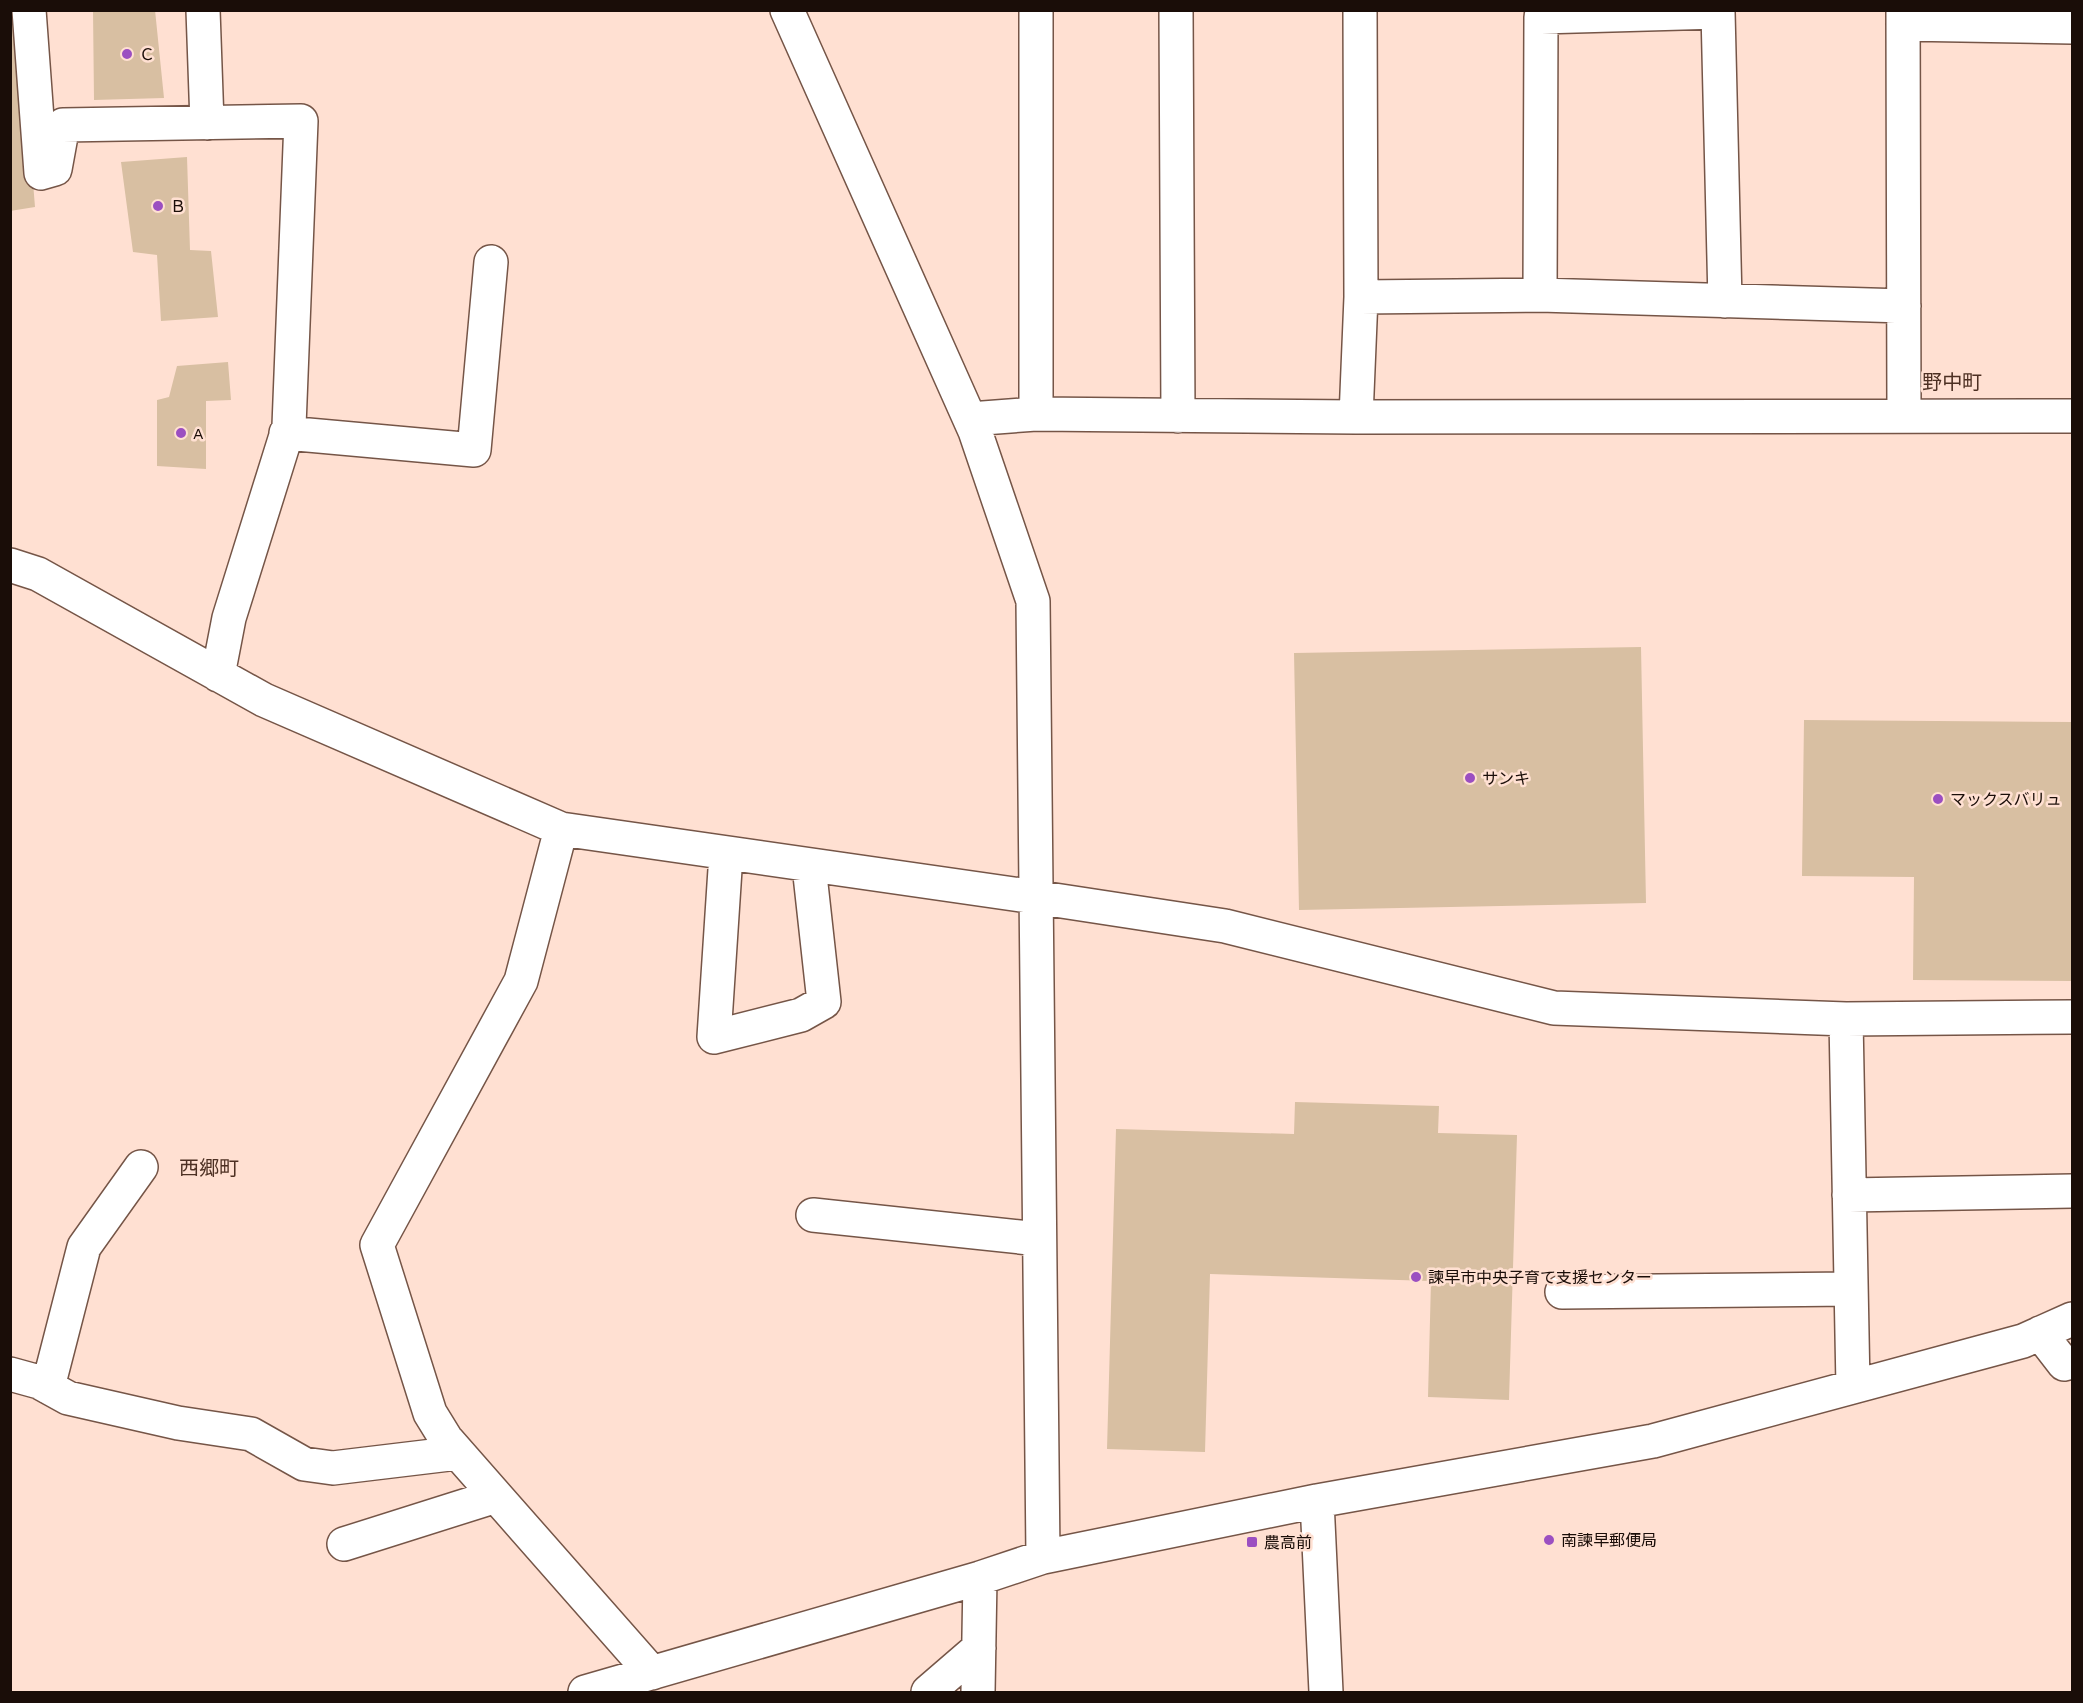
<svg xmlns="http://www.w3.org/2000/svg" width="2083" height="1703" viewBox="0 0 2083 1703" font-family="'Work Sans','Noto Sans JP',sans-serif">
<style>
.building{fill:#d8bfa2}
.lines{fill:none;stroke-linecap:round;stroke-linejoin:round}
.minor-casing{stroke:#755547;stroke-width:36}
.minor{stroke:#fff;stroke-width:33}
.poi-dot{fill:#9b4fc1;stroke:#ffe0d2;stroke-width:2}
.labels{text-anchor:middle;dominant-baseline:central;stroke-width:5;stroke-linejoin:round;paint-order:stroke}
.poi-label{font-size:16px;fill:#1a0d08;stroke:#ffe0d2;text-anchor:start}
.quarter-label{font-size:20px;fill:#4d3023;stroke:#ffe0d2}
</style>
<rect width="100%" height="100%" fill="#ffe0d2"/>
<!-- building -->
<path class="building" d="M10,10h9l16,197 -25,4z
M93,10h62l9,88 -70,2z
M187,157l3,93 21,1 7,66 -57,4 -4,-66 -24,-3 -12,-90z
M228,362l3,38 -25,1v68l-49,-3v-66l12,-3 8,-31z
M1641,647l5,256 -347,7 -5,-257z
M1804,720l268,2v259l-159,-1 1,-103 -112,-1z
M1295,1102l144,4 -1,27 79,2 -8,265 -81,-3 3,-116 -221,-7 -5,178 -98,-3 9,-320 178,5z"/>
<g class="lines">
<!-- minor casing -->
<g class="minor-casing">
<path id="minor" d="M29,10l12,163 14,-4 8,-44 238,-4 -12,305 -60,192 -11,57
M203,10l4,113
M787,10l188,421 58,170 10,956
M1176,10l2,406
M1903,10l1,405
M1903,24l169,3
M1540,295l1,-278 177,-5 7,289
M1361,297l179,-2 364,11
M1036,414l320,3 716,-1
M1356,417l5,-120 -1,-287
M970,419l66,-5v-404
M286,433l188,17 17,-188
M10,565l28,9 226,126 297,129 474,68 190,29 329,82 292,11 226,-2
M561,829l-40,152 -144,264 53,168 16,26 206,234
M726,854l-12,183 87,-22 23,-13 -15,-136
M1846,1019l7,368
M1849,1195l223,-4
M813,1215l226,24
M1562,1292l289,-3
M2040,1333l24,31 8,-2
M10,1374l29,8 29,16 110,25 73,11 53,30 29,4 125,-15
M48,1387l36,-140 57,-80
M1317,1501l9,191
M344,1544l152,-48
M585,1692l395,-114 63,-21 274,-56 336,-60 370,-100 49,-22
M928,1692l51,-44
M978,1692l2,-114"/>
</g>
<!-- minor -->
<use href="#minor" class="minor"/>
</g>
<!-- markers -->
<g class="poi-dot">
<circle cx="127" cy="54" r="6"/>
<circle cx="158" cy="206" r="6"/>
<circle cx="181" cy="433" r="6"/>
<circle cx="1470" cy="778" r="6"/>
<circle cx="1938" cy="799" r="6"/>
<circle cx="1416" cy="1277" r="6"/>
<circle cx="1549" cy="1540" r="6"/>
<rect x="1246" y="1536" width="12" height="12" rx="3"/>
</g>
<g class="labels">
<!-- poi labels -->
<g class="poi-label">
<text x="139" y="54">Ｃ</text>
<text x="170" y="206">Ｂ</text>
<text x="193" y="433">A</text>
<text x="1482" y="778">サンキ</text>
<text x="1950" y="799">マックスバリュ</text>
<text x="1428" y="1277">諫早市中央子育て支援センター</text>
<text x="1561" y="1540">南諫早郵便局</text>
<text x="1264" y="1542">農高前</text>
</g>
<!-- quarter labels -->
<g class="quarter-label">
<text x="1952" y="382">野中町</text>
<text x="209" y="1168">西郷町</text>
</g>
</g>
<!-- border -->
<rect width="2083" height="1703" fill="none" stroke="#1a0d08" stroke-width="24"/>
</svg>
